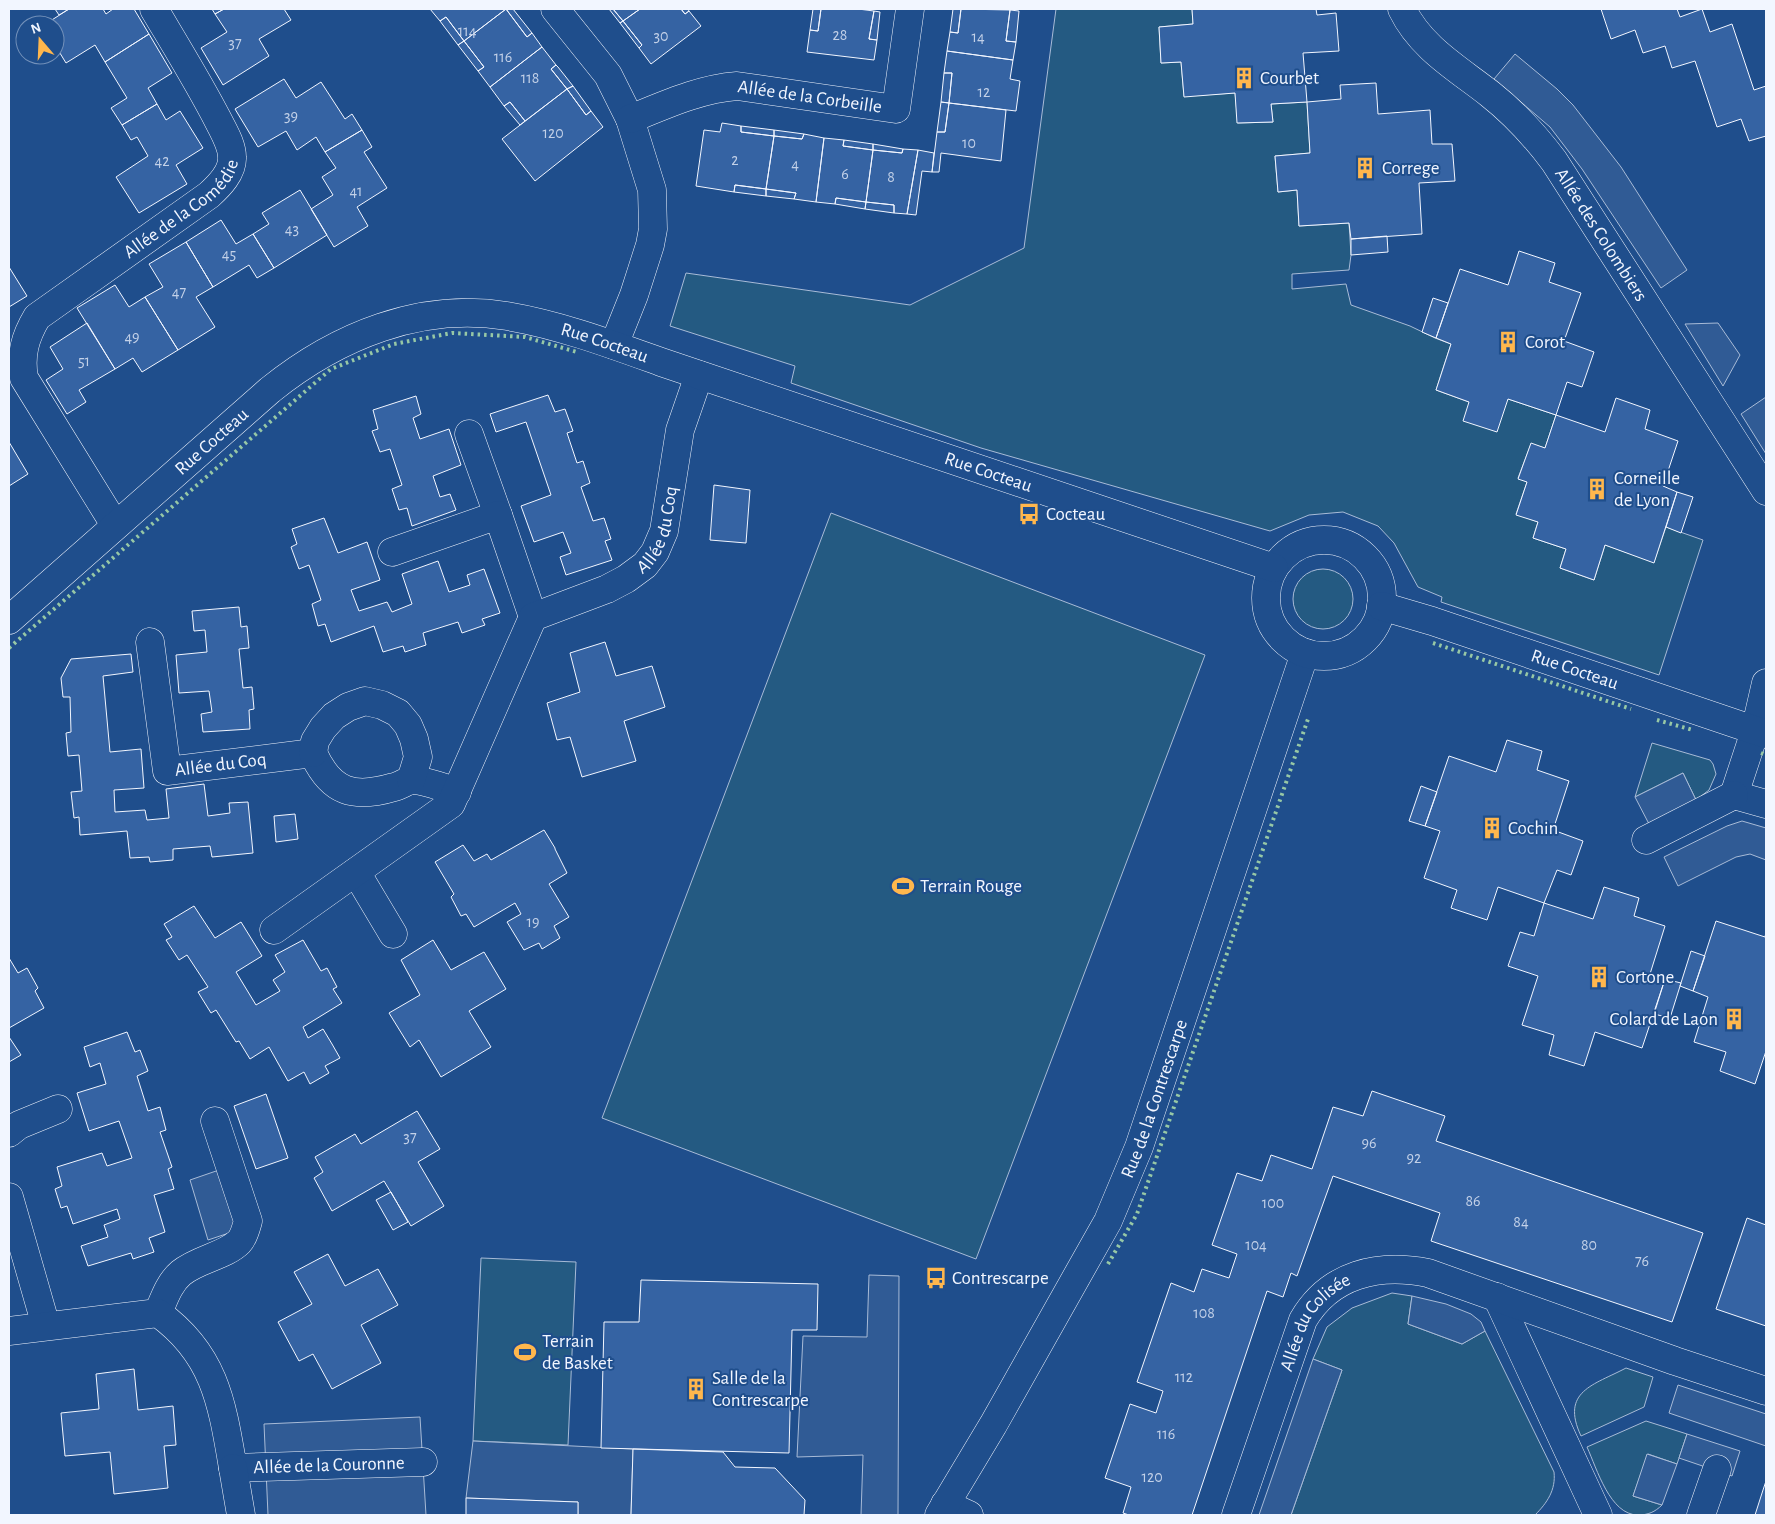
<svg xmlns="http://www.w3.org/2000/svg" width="1775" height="1524" viewBox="0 0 1775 1524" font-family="'Alegreya Sans',sans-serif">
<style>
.green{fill:#245a82;stroke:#a8bbd7}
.parking{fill:#305b95;stroke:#a8bbd7}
.building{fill:#3563a3;stroke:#f2f6ff}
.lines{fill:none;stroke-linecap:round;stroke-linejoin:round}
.minor-casing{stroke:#f2f6ff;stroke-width:29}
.tertiary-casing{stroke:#f2f6ff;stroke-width:29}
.minor{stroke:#1f4e8c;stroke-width:28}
.tertiary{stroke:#1f4e8c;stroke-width:28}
.hedge{stroke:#97c8a6;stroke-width:4;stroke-dasharray:2.5 4;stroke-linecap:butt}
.labels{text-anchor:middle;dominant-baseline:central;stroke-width:4;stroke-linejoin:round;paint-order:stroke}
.number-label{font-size:16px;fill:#c3d1e8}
.poi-label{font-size:19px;fill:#f2f6ff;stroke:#1f4e8c;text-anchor:start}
.street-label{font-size:19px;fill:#f2f6ff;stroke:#1f4e8c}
</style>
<rect width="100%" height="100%" fill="#1f4e8c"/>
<!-- green -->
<path class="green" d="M1056,9h136l1,15 -34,3 2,36 20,-1 3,34 51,-3 3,30 35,-1 -2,-18 36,-2 3,51 -35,3 3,36 19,-2 2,36 50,-3 2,32 -2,15 -57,4v15l54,-5 5,21 59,21 25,12 16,6 -15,46 33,12 39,-3 48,16 -11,33 -14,-4 -13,34 9,4 -11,32 22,8 -5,16 33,11 -6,19 34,12 11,-35 49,17 12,-35 37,13 -44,135 -218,-73 1,-5 -24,-10 -24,-44 -16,-17 -35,-14 -34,3 -39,16 -289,-83 -190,-65 4,-17 -125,-40 16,-53 224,32 114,-57z
M831,513l374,142 -229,604 -374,-141z
M1293 599a30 30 0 1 1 60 0a30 30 0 1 1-60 0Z
M1652,743l58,17 3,4 3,10 -7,16 -13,10 -13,-27 -48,24z
M481,1258l95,4 -8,183 -95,-4z
M1392,1293l20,3 -4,28 54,20 23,-13 69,141c2,18 -7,31 -19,43h-244l51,-145 -29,-11 14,-32 25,-19z
M1626,1368l27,9 -9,30 -63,29c-21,-45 13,-51 45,-68z
M1646,1421l41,13 -10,30 -29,-10 -15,42 29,9c-7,7 -14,10 -24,10 -28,0 -41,-46 -51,-68z"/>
<!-- parking -->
<path class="parking" d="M1515,54l42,35 16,16 48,62 66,103 -26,18 -79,-119 -32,-42 -56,-48z
M1718,323l22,32 -17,31 -38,-62z
M1766,397v57l-25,-40z
M1683,773l13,27 -47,24 -14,-27z
M1742,821l24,7v32l-16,-6 -14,3 -58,29 -14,-29 63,-31z
M219,1170l19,60 -30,10 -18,-60z
M869,1275l30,1 -1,239h-37l2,-60 -66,2 6,-121 64,1z
M1412,1296l34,8 25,10 10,8 4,9 -23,13 -54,-20z
M1313,1359l29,11 -51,145h-32z
M1678,1385l88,29v32l-97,-33z
M420,1417l6,98h-158l-4,-91z
M1687,1434l53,17 -8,25 -53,-18z
M473,1441l160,8 -2,66h-53v-13l-112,-4z
M1647,1454l30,10 -15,41 -29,-9z"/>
<!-- building -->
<path class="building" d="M55,9h14l-10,6z
M69,9h34l3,5 7,-5h21l15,25 -44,28 -10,-17 -29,18 -11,-18v-20h-11z
M212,9h12l-9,5z
M224,9h60l7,11 -32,19 10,17 -46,29 -22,-37 26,-16 -12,-18z
M430,9h76l-42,32 -18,-24 -6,4z
M506,9h7l19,24 -5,4z
M506,9l21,28 5,-4 10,14 -52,40 -12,-16 6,-4 -20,-26z
M609,9h4l10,12 -3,2z
M613,9h27l-17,12z
M640,9h41l4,5 4,-3 12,15 -50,38 -12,-16 3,-3 -19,-24z
M681,9h7l1,2 -4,3z
M813,9h8l-3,22 -8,-1z
M821,9h37l16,2 -5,28 8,1 -3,20 -67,-8 3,-22 8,1z
M953,9h8l-3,24 -8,-1z
M961,9l49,1 -4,31 10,1 -3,18 -66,-9 3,-19 8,1z
M1192,9h124l1,6 19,-2 3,38 -36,2 4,49 -36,2 2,18 -36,1 -2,-30 -51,4 -3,-35 -20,1 -2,-36 34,-3z
M1601,9h76l3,8 22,-8 8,23 22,-8 22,66 12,-4v50l-17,5 -8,-22 -24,8 -22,-66 -23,7 -7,-22 -22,7 -8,-23 -24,9z
M1010,10l9,1 -3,31 -10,-1z
M874,11l6,1 -3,28 -8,-1z
M446,17l18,24 -6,4 -18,-24z
M623,21l19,24 -3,3 -19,-25z
M149,34l23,39 -24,15 9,16 -35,21 -11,-17 16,-10 -22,-36z
M464,41l20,26 -6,4 -20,-26z
M542,47l14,18 -5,4 16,20 -42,32 -15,-19 -6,4 -14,-19z
M947,51l66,9 -3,19 10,2 -4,30 -67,-8 3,-30h-8z
M556,65l2,2 15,19 -6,3 -16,-20z
M944,73h8l-3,30 -8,-1z
M284,79l12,19 25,-16 24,37 7,-5 10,16 -37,22 -9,-15 -19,13 -11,-19 -28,16 -23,-38z
M1376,83l2,31 52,-4 2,34h20l3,37 -36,2 3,51 -71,5 -2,-16 -50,3 -2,-36 -19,2 -3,-36 35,-3 -3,-51 34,-3 -1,-14z
M573,86l18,25 -5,4 -19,-26z
M567,89l19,26 5,-4 12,16 -68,54 -33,-42z
M510,102l15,19 -5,4 -16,-19z
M941,102l8,1 -4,29h-8z
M949,103l57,7 -5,51 -60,-8 -2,19h-7l5,-40h8z
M157,104l9,16 14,-9 23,37 -27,17 11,19 -48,29 -23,-36 32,-21 -11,-19 -6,3 -9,-15z
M722,123l19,3v6l33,4 -8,53 -31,-4 -1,7 -38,-6 8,-56 16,2z
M741,126l33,4v6l-33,-4z
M362,130l10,17 -8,5 23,36 -30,19 11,19 -34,21 -23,-38 22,-14 -11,-18 14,-9 -11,-16z
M774,130l30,4 -2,5 -28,-3z
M804,134l20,4 -8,64 -22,-3 2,-6 -30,-4 8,-53 28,3z
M824,138l20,2 -1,6 30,4 -7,52 -30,-4 -1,6 -19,-2z
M844,140l29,4v6l-30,-4z
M873,144l30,5 -1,4 -29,-3z
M903,149l15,1 -11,64 -13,-1v-8l-28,-3 7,-52 29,3z
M918,150l16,3 -2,19 -10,-1 -6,44 -9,-1z
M735,185l31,4v7l-32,-4z
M766,189l30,4 -2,6 -28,-3z
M300,190l27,45 -53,33 -21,-34 16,-10 -7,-11z
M836,198l30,4 -1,7 -30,-5z
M866,202l28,3v8l-29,-4z
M221,220l15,24 17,-10 21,34 -17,10 -8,-13 -36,22 -27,-45z
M1387,236l1,16 -37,3v-16z
M186,242l27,45 -17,10 19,30 -37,23 -33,-53 18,-10 -14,-23z
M1519,251l36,12 -6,19 32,11 -17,48 30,11 -12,35 -15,-5 -11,33 -48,-16 -11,33 -34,-11 6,-19 -33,-12 15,-46 -15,-6 24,-69 48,16z
M9,267l18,29 -18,11z
M115,285l14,22 16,-10 33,53 -36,22 -9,-14 -18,11 -38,-61z
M1433,298l15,5 -12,35 -14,-6z
M87,323l28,46 -36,21 7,12 -19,12 -21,-34 17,-11 -13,-22z
M548,395l7,17 10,-3 8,22 -6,2 10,30 6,-2 7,22 -9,4 12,34 11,-3 7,21 -6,2 7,19 -46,15 -6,-18 11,-4 -8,-21 -29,10 -13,-36 30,-11 -25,-73 -30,10 -6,-18z
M416,396l5,18 -8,4 7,21 29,-10 12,36 -28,11 7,21 10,-3 6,16 -44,16 -5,-18 -8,2 -7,-21 10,-4 -12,-36 -10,3 -8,-21 6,-2 -5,-19z
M1616,398l34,12 -5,19 33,12 -15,45 14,6 -23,71 -49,-18 -11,35 -34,-12 6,-19 -33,-11 5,-16 -22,-7 11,-33 -9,-3 13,-36 14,5 11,-33 49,17z
M9,442l19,32 -19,12z
M714,485l36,5 -4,53 -36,-3z
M1677,492l16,5 -12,36 -15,-6z
M324,518l14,35 29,-11 13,38 -29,10 8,21 28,-9 5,10 20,-8 -10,-30 36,-13 11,31 21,-7 -3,-10 17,-6 16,44 -18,6 3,6 -23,8 -4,-11 -35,11 3,12 -21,7 -2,-6 -20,6 -9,-26 -43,16 -6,-18 -7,2 -6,-22 9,-4 -12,-35 -10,4 -8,-22 6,-3 -5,-15z
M239,607l2,20 6,-1 2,22 -10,1 4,39 9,-1 2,22 -5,1 1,19 -47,3 -2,-18 11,-2 -3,-21 -30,2 -3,-38 31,-3 -2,-22 -11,1 -2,-20z
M605,642l11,34 36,-10 13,41 -41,14 12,40 -54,16 -12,-40 -13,3 -10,-37 33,-11 -10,-39z
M131,654l2,18 -30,4 7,76 31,-3 3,39 -30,2 1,22 30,-2 2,10 22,-2 -3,-29 38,-5 4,32 22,-3 -1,-10 19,-1 5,51 -41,4 -2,-11 -37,3v11l-23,2 -1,-5 -19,1 -3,-27 -47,4 -1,-18 -5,1 -3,-26 11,-1 -3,-36 -11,1 -2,-23 5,-1 -1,-35h-7l-2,-19 10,-19z
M1507,740l35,11 -5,19 32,11 -16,49 30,11 -12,34 -14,-5 -13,33 -46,-16 -11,33 -36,-12 6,-18 -33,-12 16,-47 -15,-5 24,-70 47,16z
M1421,786l16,6 -12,34 -16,-5z
M295,814l3,25 -22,3 -2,-26z
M544,830l11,18v1l12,24 -18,11 20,33 -15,9 6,12 -18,11 -3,-6 -15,7 -17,-28 14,-8 -6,-11 -41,24 -8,-13 -5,2 -10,-19 3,-3 -19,-32 28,-17 11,16 13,-7 4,6z
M1604,887l35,11 -5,18 31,10 -15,48 15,5 -23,69 -47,-16 -11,34 -35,-11 5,-20 -32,-10 16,-49 -30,-10 12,-34 14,4 10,-33 49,16z
M194,906l21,32 26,-16 21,34 -26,16 20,33 24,-14 -7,-11 12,-8 -10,-17 28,-15 18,31 6,-3 10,19 -4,2 9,14 -39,24 5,11 15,-9 9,15 8,14 -15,8 4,7 -19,11 -6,-12 -16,9 -19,-34 -19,12 -11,-18 -3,1 -20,-32 -5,3 -13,-21 10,-5 -21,-32 -8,5 -13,-20 6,-3 -8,-13z
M1716,921l49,16 1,-5v119l-11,33 -35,-13 6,-19 -32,-10 14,-45 -15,-6z
M433,940l18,30 33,-18 22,37 -37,22 22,36 -50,30 -22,-37 -9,7 -21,-34 31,-18 -19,-35z
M1691,951l14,5 -12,35 -13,-5z
M9,958l9,15 9,-5 11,20 -3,3 9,17 -35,20z
M1665,979l16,4 -11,35 -16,-4z
M127,1032l8,20 5,-2 8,21 -11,5 11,35 12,-4 6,23 -6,2 12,35 -4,2 6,20 -20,6 11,37 -16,6 5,14 -21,7 -2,-6 -43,13 -7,-20 27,-9 -4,-12 16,-6 -3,-10 -44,15 -6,-18 -6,2 -6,-19 7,-3 -5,-19 45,-14 5,13 25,-8 -13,-37 -30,10 -12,-38 29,-9 -6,-21 -10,4 -6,-20z
M9,1037l12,18 -12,7z
M1372,1091l73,25 -9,25 267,92 -31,89 -241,-81 9,-28 -107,-37 -36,100 -6,-3 -8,24 -16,-6 -75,224h-63l-6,-2 8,-26 -26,-9 25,-74 26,9 7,-22 -26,-9 34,-99 23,9 8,-23 27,9 8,-24 -25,-9 25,-72 25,8 9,-26 41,14 21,-62 30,9z
M266,1094l22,64 -32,11 -22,-63z
M417,1111l23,38 -22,13 26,44 -33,20 -27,-45 -52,30 -18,-33 9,-6 -8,-15 40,-23 6,10z
M391,1192l17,30 -15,8 -17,-30z
M1747,1218l19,7v101l-50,-17z
M328,1254l17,32 33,-17 20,36 -37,20 20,38 -49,26 -19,-35 -14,7 -21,-39 34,-18 -18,-32z
M641,1280l177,4 -1,46h-25l-3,123 -188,-5 3,-126h35z
M134,1369l4,41 35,-4 3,39 -12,1 4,42 -54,6 -4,-42 -45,4 -4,-43 38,-4 -3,-35z
M633,1449l90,3 12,15 40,1 30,32 -1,15h-173z
M1766,1481v34h-11l8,-25z
M466,1498l112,4v13h-112z"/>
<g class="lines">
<!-- minor casing -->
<g class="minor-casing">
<g id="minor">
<path d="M555,9l53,66 22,44 22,71 1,39 -3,16 -16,50 -20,50"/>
<path id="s1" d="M1402,9c19,39 55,59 88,85 24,19 46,43 64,67l212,330"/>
<path id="s2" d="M630,119c35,-14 69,-30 107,-33l159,23 14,-100"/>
<path d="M469,434l29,81"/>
<path id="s3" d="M115,525l-91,-147c-4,-23 1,-41 13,-61l172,-122c10,-9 24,-23 23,-38 0,-12 -8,-25 -13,-35 -20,-39 -43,-76 -65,-113"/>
<path d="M392,552l106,-37 35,102"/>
<path id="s4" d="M150,642l17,129 146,-18c18,40 41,46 81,34 6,-1 12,-6 18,-7 12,0 33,8 45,12"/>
<path d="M1766,683l-11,48 -21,64 32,9"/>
<path d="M313,753l2,-12 8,-13 11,-12 14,-9 17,-6 17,4 16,8 10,12 6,14 4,18 -7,23"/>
<path d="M1646,840l88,-45"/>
<path d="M356,872l37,62"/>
<path id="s5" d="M274,930l177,-126 82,-187 74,-28 19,-10 19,-14 10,-13 9,-21 16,-101 19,-55"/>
<path d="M9,1133l10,-8 39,-16"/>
<path d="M9,1197l37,129"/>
<path d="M1497,1297l101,218"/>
<path d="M158,1313c6,-14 11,-30 23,-40 17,-14 44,-17 58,-31 5,-5 7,-14 9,-21l-33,-100"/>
<path id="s6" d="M9,1331l149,-18c57,41 64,90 75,155l190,-6"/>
<path d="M233,1468l8,47"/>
<path d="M945,1504l24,11"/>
<path id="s7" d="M939,1515l54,-90 115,-204 31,-74 166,-494"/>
<path id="s8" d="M1236,1515l67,-195c27,-46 75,-57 125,-47l247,88 91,30"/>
<path d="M1701,1515l16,-46"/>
</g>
</g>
<!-- tertiary casing -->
<g class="tertiary-casing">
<g id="tertiary">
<circle cx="1324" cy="598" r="58"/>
<path id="s9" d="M1381,606l51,15 334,113"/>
<path id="s10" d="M9,620l261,-230c67,-54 150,-88 237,-74 53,9 104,28 154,46l613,206"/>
</g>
</g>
<!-- minor -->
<use href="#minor" class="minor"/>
<!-- tertiary -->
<use href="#tertiary" class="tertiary"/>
<!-- hedge -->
<path class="hedge" d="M1433,643l198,66
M9,648l322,-279 63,-25 58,-11 73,4 52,15
M1657,720l36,10
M1761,753l5,2
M1108,1264l29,-50 171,-495"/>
</g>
<!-- icons -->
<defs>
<g id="building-bare" transform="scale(1.725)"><path d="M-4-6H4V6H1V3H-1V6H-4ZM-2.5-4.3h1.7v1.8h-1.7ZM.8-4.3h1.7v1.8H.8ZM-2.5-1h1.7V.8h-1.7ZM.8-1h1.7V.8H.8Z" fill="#ffb74d" stroke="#1f4e8c" stroke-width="2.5" paint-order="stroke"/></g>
<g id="bus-bare" transform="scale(1.725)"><path d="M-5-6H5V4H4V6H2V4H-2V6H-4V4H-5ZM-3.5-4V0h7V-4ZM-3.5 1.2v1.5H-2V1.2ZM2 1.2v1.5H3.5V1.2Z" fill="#ffb74d" stroke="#1f4e8c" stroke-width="2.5" paint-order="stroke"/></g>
<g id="stadium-bare" transform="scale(1.725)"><path d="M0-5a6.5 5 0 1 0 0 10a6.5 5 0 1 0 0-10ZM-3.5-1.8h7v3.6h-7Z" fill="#ffb74d" stroke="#1f4e8c" stroke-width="2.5" paint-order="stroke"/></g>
</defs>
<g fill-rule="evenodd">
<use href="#building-bare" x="1244" y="78"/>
<use href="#building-bare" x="1365" y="168"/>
<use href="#building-bare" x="1508" y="342"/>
<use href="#building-bare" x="1597" y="489"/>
<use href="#bus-bare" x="1029" y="514"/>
<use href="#building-bare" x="1492" y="828"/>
<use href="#stadium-bare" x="903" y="886"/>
<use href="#building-bare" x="1599" y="977"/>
<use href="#building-bare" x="1734" y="1019"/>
<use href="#bus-bare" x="936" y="1278"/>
<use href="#stadium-bare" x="525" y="1352"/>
<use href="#building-bare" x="696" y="1389"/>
</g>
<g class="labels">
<!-- number labels -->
<g class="number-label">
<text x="467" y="31">114</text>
<text x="840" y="35">28</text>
<text x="661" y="36">30</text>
<text x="978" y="37">14</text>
<text x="235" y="43">37</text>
<text x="503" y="57">116</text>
<text x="530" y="78">118</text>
<text x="984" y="92">12</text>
<text x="291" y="116">39</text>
<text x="553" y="133">120</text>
<text x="969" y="143">10</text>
<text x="735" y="160">2</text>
<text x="162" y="161">42</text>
<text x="795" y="164">4</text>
<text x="845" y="174">6</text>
<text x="891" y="177">8</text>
<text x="356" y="191">41</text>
<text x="292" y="229">43</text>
<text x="229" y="254">45</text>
<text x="179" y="292">47</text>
<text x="132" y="337">49</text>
<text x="84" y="361">51</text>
<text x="533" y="922">19</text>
<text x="410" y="1137">37</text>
<text x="1369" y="1143">96</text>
<text x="1414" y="1158">92</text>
<text x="1473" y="1201">86</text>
<text x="1273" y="1203">100</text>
<text x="1521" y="1222">84</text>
<text x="1256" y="1245">104</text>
<text x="1589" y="1245">80</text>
<text x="1642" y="1261">76</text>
<text x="1204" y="1313">108</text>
<text x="1184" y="1377">112</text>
<text x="1166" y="1434">116</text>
<text x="1152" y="1477">120</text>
</g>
<!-- poi labels -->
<g class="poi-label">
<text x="1260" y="78">Courbet</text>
<text x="1382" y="168">Correge</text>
<text x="1525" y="342">Corot</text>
<text x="1614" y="478">Corneille<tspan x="1614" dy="22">de Lyon</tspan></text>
<text x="1046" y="514">Cocteau</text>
<text x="1508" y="828">Cochin</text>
<text x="920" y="886">Terrain Rouge</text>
<text x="1616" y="977">Cortone</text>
<text x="1718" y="1019" text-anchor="end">Colard de Laon</text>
<text x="952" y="1278">Contrescarpe</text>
<text x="542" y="1341">Terrain<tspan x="542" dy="22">de Basket</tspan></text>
<text x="712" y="1378">Salle de la<tspan x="712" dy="22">Contrescarpe</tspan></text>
</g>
<!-- street labels -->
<g class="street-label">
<text stroke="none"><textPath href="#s2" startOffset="186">Allée de la Corbeille</textPath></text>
<text stroke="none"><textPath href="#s3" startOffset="418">Allée de la Comédie</textPath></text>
<text stroke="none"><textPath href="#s1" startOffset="304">Allée des Colombiers</textPath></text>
<text stroke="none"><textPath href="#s10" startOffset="705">Rue Cocteau</textPath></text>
<text stroke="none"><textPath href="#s10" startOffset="270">Rue Cocteau</textPath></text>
<text stroke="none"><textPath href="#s10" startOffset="1110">Rue Cocteau</textPath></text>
<text stroke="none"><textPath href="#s5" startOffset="584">Allée du Coq</textPath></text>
<text stroke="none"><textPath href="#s9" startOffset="204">Rue Cocteau</textPath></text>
<text stroke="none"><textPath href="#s4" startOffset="184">Allée du Coq</textPath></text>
<text stroke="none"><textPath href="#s7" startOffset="470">Rue de la Contrescarpe</textPath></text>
<text stroke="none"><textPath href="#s8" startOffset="211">Allée du Colisée</textPath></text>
<text stroke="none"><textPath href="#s6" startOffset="424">Allée de la Couronne</textPath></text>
</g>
</g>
<!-- border -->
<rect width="1775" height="1524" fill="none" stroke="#f2f6ff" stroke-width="20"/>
<!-- north arrow -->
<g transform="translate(40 40) rotate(341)"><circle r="24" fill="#1f4e8c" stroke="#7391ba"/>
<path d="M0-4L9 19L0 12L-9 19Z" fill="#ffb74d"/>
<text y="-8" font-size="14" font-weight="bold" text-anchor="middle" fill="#f2f6ff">N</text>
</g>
</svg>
